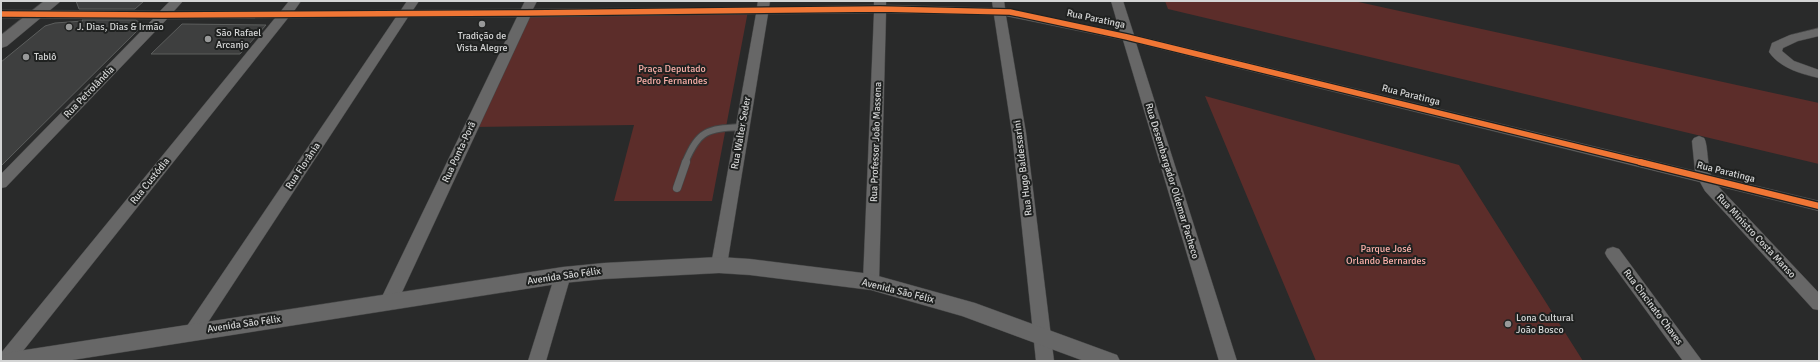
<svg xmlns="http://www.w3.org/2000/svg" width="1820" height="362" viewBox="0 0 1820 362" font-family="Signika,sans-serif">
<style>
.green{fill:#5c2d2a}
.building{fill:#3e3f3f;stroke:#5c5e5d}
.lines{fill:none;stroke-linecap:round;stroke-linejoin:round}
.service-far1-casing{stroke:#444545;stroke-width:8}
.service-casing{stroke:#444545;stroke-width:9}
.minor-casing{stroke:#444545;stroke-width:1}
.tertiary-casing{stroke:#444545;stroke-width:1}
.service-far1{stroke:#676767;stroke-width:6}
.service{stroke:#676767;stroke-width:8}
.minor{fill:#676767;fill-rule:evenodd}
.tertiary{fill:#676767;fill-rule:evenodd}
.cycleway-far1-casing{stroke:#1f2120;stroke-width:8}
.cycleway-casing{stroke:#1f2120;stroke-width:9}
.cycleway-far1{stroke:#f07635;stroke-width:5.5}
.cycleway{stroke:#f07635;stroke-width:6}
.poi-dot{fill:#989999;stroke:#1f2120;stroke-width:1.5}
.labels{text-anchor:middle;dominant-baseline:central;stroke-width:4;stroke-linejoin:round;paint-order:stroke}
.street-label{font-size:10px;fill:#d4d5d5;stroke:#1f2120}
.poi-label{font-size:10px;fill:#d4d5d5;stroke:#1f2120;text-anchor:start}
.park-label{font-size:10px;fill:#f9afa8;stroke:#1f2120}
</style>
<rect width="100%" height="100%" fill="#292a2a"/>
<!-- green -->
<path class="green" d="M1165,1h189l465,102v61l-651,-155z
M748,11l-36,190h-98l20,-76 -161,2 55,-112z
M1205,96l254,69 124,196h-267z"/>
<!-- building -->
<path class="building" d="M76,1h68l-9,8h-56z
M82,20h54l7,5 -142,141v-104l44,-36 10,-3 28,-2z
M182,24l84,1 -26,29h-89z"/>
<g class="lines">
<!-- service-far1 casing -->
<g class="service-far1-casing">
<path id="service-far1" d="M685,163c14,-34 23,-34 57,-36"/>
</g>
<!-- service casing -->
<g class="service-casing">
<path id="service" d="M677,188l9,-26"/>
</g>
<!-- minor casing -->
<g class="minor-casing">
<path id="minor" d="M170,1h13l-9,10h107l8,-10h12l-7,10 107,-1 6,-9h12l-6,9 108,-1 4,-8h12l-4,8 224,-2 1,-6h12l-1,6 105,-2v-4h12v4l107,3 -1,-7h12l1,7 115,24 -9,-31h12l11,34 561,136 -3,-30 2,-3 5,-2 5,2c4,6 3,26 7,37l108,26v10l-101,-25 101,107v17l-6,-1 -108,-118 -5,-9 -564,-139 101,318h-18l-96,-321 -117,-24 20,117 28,228h-18l-24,-228 -18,-118 -108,-2 -7,269 -2,4 -6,2 -6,-2 -2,-4 11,-269 -106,1 -41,251 -2,4 -6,2 -6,-2 -2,-4 45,-251 -226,3 -133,286 -3,5 -6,1 -6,-1 -3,-5 138,-286h-109l-209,319 -6,2 -6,-2 -3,-5 3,-5 209,-309 -108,1 -273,343h-14v-8l274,-335 -108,1 -161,168 -5,1v-14l152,-155 -152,-1v-8l159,1z
M1819,28v8l-21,5 -15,7 -1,3 12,10 25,9v8c-18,-4 -39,-10 -50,-26l3,-9 18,-8z
M1613,247l6,2 83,112h-19l-76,-104 -2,-4 2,-4z
M563,269l6,2 2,4 -25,86h-18l27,-86 2,-4z"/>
</g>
<!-- tertiary casing -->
<g class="tertiary-casing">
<path id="tertiary" d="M44,1h17l-54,45 -6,2v-13z
M719,257l31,2 121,15 104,29 142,52 3,6h-36l-122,-45 -91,-26 -121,-15 -31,-2 -115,6 -41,4 -497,78h-65l3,-6 8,-3 551,-85 41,-4z"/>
</g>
<!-- service-far1 -->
<use href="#service-far1" class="service-far1"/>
<!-- service -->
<use href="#service" class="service"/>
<!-- minor -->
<use href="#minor" class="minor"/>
<!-- tertiary -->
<use href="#tertiary" class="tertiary"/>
<!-- cycleway-far1 casing -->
<g class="cycleway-far1-casing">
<path id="cycleway-far1" d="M1,14l162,1 362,-2 355,-4 130,3 117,25 517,126"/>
</g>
<!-- cycleway casing -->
<g class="cycleway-casing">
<path id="cycleway" d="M1640,162l179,44"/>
</g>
<!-- cycleway-far1 -->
<use href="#cycleway-far1" class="cycleway-far1"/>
<!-- cycleway -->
<use href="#cycleway" class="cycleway"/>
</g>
<!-- markers -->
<g class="poi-dot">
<circle cx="482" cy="24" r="4"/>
<circle cx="69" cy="27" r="4"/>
<circle cx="208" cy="39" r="4"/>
<circle cx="26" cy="57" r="4"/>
<circle cx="1508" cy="324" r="4"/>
</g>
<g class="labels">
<!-- street labels -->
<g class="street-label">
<text transform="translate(1096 19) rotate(12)">Rua Paratinga</text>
<text transform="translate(89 92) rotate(-46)">Rua Petrolândia</text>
<text transform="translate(1411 95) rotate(14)">Rua Paratinga</text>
<text transform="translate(741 133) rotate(-80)">Rua Walter Seder</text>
<text transform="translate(876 142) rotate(-88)">Rua Professor João Massena</text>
<text transform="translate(459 152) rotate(-65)">Rua Ponta-Porã</text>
<text transform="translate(303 166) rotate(-56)">Rua Florânia</text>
<text transform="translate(1023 168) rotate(-97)">Rua Hugo Baldessarini</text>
<text transform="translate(1726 172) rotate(14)">Rua Paratinga</text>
<text transform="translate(150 181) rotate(-51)">Rua Custódia</text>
<text transform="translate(1172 181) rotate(73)">Rua Desembargador Oldemar Pacheco</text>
<text transform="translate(1756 236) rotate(47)">Rua Ministro Costa Manso</text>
<text transform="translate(564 276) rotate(-8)">Avenida São Félix</text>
<text transform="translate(898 291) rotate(14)">Avenida São Félix</text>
<text transform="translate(1653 307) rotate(53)">Rua Cincinato Chaves</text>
<text transform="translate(244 324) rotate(-8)">Avenida São Félix</text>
</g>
<!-- poi labels -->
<g class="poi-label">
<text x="77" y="27">J. Dias, Dias &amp; Irmão</text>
<text x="216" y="33">São Rafael<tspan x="216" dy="12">Arcanjo</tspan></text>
<text x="482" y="36" text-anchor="middle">Tradição de<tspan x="482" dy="12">Vista Alegre</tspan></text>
<text x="34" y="57">Tablô</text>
<text x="1516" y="318">Lona Cultural<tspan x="1516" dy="12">João Bosco</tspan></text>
</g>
<!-- park labels -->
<g class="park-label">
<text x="672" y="69">Praça Deputado<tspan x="672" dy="12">Pedro Fernandes</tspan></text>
<text x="1386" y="249">Parque José<tspan x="1386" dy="12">Orlando Bernardes</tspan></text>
</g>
</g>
<!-- border -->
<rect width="1820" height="362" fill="none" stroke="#d4d5d5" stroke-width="4"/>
</svg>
